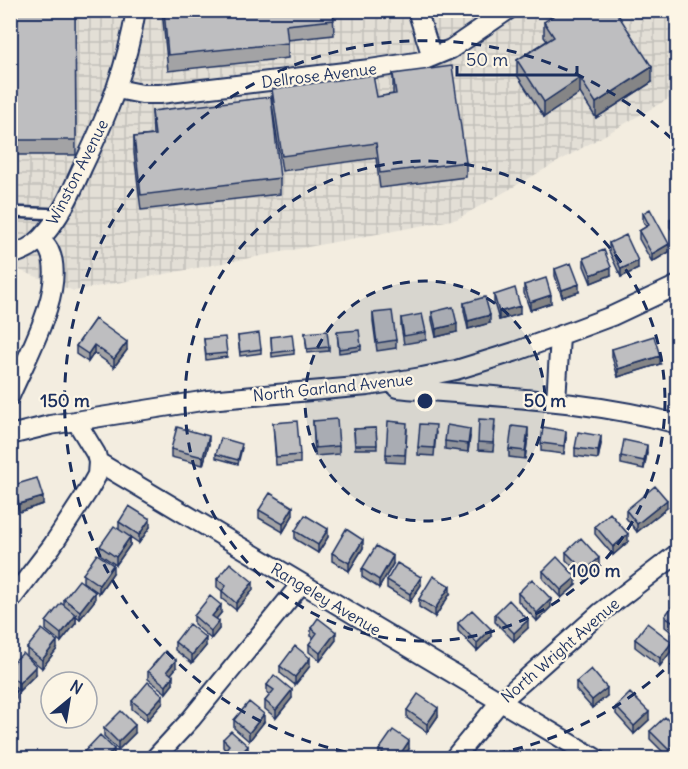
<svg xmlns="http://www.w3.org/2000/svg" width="688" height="769" viewBox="0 0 688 769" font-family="Delius,sans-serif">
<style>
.industrial{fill:url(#industrial-grid)}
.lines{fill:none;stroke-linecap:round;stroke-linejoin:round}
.service-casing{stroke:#1b2f5e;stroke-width:14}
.minor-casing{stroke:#1b2f5e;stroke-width:22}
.service{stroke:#fcf5e5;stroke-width:9}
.minor{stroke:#fcf5e5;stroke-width:18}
.wall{fill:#a3a3a5;stroke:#1b2f5e;stroke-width:1.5}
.shaded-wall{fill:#858586;stroke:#1b2f5e;stroke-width:1.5}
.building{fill:#bebec0;stroke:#1b2f5e;stroke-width:1.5}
.ring{fill:none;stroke:#1b2f5e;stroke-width:3;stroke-dasharray:10 8}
.labels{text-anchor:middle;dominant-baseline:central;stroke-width:4.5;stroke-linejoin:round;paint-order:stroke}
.street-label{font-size:16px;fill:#1b2f5e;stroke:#fcf5e5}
.centre{fill:#1b2f5e;stroke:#fcf5e5;stroke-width:3}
.ring-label{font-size:18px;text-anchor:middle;font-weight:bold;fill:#1b2f5e;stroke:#fcf5e5;stroke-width:4.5;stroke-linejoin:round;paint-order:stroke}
</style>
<defs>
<pattern id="industrial-grid" width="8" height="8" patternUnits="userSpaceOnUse" patternTransform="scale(1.5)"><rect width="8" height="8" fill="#e3dfd6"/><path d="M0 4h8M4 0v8" fill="none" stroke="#c2c0ba"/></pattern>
</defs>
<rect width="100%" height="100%" fill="#f3ede0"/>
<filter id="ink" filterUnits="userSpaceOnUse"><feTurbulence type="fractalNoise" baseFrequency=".0167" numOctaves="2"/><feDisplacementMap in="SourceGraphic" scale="12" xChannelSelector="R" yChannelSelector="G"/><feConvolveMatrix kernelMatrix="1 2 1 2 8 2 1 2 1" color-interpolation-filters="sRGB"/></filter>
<g filter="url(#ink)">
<!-- industrial -->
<path class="industrial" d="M10,11h667v83l-220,125 -383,72 -63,-24z"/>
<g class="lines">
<!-- service casing -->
<g class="service-casing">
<path id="service" d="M10,212l49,2"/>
</g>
<!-- minor casing -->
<g class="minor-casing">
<path id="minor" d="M417,10l15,47
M117,89l25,5h18l210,-25 52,-8 29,-12 57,-39
M10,255c12,-3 24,-9 32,-18 19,-20 30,-46 41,-71 25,-52 44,-99 53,-156
M397,388c94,9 188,11 281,36
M10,396c15,-36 58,-109 39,-146 -2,-4 -6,-8 -9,-11
M556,401l4,-65
M76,421l20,33 2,8 497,296
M10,435l40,-10 158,-25 160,-14 54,-9 34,-7 58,-18 58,-21 40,-15 66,-31
M10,601l42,-55 36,-55 9,-16 1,-13
M155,758l36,-39 110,-135
M454,758l46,-56 100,-89 78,-60"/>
</g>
<!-- service -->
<use href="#service" class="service"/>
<!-- minor -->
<use href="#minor" class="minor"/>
</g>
<!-- wall -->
<path class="wall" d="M10,10h65l1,145h-66z
M162,10h171l1,25 -46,5v18l-120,13z
M670,10h8v8z
M544,22l108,60 -56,36 -16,-25 -36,24 -27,-42v-15l30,-19 -3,-4z
M393,74l73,88v15l-86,11 -4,-30 -94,13 -10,-67v-15l105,8 16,-3z
M152,111l128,67v16l-139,16 -7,-57v-16l19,-2z
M643,213l26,39 -17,10 -13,-23v-8l7,-4 -3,-6z
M678,215v24l-8,-12v-8z
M609,243l29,26 -17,8 -12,-26z
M584,258l27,17 -20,8 -7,-17z
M555,269l24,23 -17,5 -7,-21z
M524,285l27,18 -21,7 -6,-17z
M494,295l26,19 -21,6 -5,-17z
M464,303l26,20 -22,6 -4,-18z
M432,312l25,20 -21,5 -4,-17z
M373,313l23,27v8l-19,3 -4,-30z
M401,318l25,14v8l-22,4 -3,-18z
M95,319l32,31 -13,17 -20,-14 -6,9 -12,-8v-8z
M678,321v20l-5,-9v-8z
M337,332l24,14v4l-22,3z
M305,333l24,14v4l-22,2z
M238,336l23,13v4l-21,3z
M271,337l23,13v4l-22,3z
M204,339l23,14v4l-21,3z
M612,349l48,15 -42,13 -6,-20z
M313,421l26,25v8l-24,2z
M273,423l27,32v8l-24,2z
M376,428l1,21h-22l-1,-20z
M495,428l-2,23 -15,-1v-8z
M407,430l-2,33 -19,-1v-8z
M436,433l-2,23 -16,-1v-8z
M528,436l-3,23 -16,-2v-8z
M470,437l-2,15 -23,-3v-8z
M566,438l-2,16 -23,-3v-8z
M209,444l-6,21 -32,-8v-8z
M601,444l-3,15 -23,-3v-8z
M242,448l-4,16 -22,-6v-4z
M647,453l-3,16 -23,-5v-8z
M14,485l29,19 -24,8 -5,-19z
M667,508l-30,24 -11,-14v-8z
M259,510l34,5 -10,17 -24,-14z
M119,522l31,5 -11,16 -9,-6v8l-14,20 -16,-11v-8l19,-17z
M595,526l33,16 -15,13 -18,-21z
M295,531l33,6 -10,16 -23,-14z
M363,548l-14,23 -17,-10v-8z
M566,552l33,14 -14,13 -19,-19z
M393,564l-14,24 -17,-11v-8z
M543,571l33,14 -15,13 -18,-19z
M113,573l-14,20 -16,-11v-8z
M217,579l36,11 -17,20 -14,-11v-8l-5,-4z
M387,580l34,5 -11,17 -23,-14z
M518,593l33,14 -14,14 -19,-20z
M450,594l-15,23 -16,-10v-8z
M64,599l31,1 -15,19 -4,-3v7l-15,19 -15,-12v-8l18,-16z
M678,600v37l-13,-10v-11z
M221,613l-5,6 3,10 -8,10 -17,-15v-8z
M495,614l33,14 -14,13 -19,-19z
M458,623l33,14 -14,14 -19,-20z
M311,628l25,12 -16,21 -11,-9v-8l5,-6 -3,-2z
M635,639l37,11 -12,16 -25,-19z
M175,642l31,4 -14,17 -17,-13z
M27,648l30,1 -15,19 -15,-12z
M10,665l26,9 -17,17 -9,-8z
M280,666h30l-15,19 -15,-12z
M176,668l-5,6 2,10 -7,9 -18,-14v-8z
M576,682l31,14 -15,12 -16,-18z
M267,685l25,13 -16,20 -11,-9v-8l5,-6 -3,-2z
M132,701l31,2 -16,18 -15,-12z
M616,707l33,13 -15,14 -18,-20z
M407,710l31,6 -11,16 -20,-14z
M234,720l30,2 -15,19 -15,-13z
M104,728l31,5 -17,17 -14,-14z
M678,730l-9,28 -19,-19v-8z
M223,739l25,15 -5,5h-23v-3l5,-6 -2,-3z
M409,749l-7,10 -23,-1v-8z
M83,753l31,4 -1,2h-30z"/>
<!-- shaded-wall -->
<path class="shaded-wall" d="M652,67v15l-56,36v-15z
M580,78v15l-36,24v-15z
M669,244v8l-17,10v-8z
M638,261v8l-17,8v-8z
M611,267v8l-20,8v-8z
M579,284v8l-17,5v-7z
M551,295v8l-21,7v-8z
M520,306v8l-21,6v-8z
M490,315v8l-22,6v-8z
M457,324v8l-21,5v-8z
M127,342v8l-13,17v-8z
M94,345v8l-6,9v-8z
M660,356v8l-42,13v-8z
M528,428v8l-3,23v-8z
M470,429v8l-2,15v-8z
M566,431v7l-2,16v-8z
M209,436v8l-6,21v-8z
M601,436v8l-3,15v-8z
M647,445v8l-3,16v-8z
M43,497v7l-24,8v-8z
M667,500v8l-30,24v-8z
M293,507v8l-10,17v-8z
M150,519v8l-11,16v-8z
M328,529v8l-10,16v-8z
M628,534v8l-15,13v-8z
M130,537v8l-14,20v-8z
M363,540v8l-14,23v-8z
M393,556v8l-14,24v-8z
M599,558v8l-14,13v-8z
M113,565v8l-14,20v-8z
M421,577v8l-11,17v-8z
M576,577v8l-15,13v-8z
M253,582v8l-17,20v-7z
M450,586v8l-15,23v-8z
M95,592v8l-15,19v-8z
M551,599v8l-14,14v-8z
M221,605v8l-9,11v-8z
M76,615v8l-15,19v-8z
M528,620v8l-14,13v-8z
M219,621v8l-8,10v-8z
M491,629v8l-14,14v-8z
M336,632v8l-16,21v-8z
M206,638v8l-14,17v-8z
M57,641v8l-15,19v-8z
M672,642v8l-12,16v-8z
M310,658v8l-15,19v-8z
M176,660v8l-9,11v-8z
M36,666v8l-17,17v-8z
M173,676v8l-7,9v-7z
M607,688v8l-15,12v-8z
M292,690v8l-16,20v-8z
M16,691v8l-6,5v-8z
M163,695v8l-16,18v-8z
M438,708v8l-11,16v-8z
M649,712v8l-15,14v-8z
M264,714v8l-15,19v-8z
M135,725v8l-17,17v-8z
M409,741v8l-7,10h-5z
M678,742v8l-9,8v-8z
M248,746v8l-5,5h-7z
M114,749v8l-1,2h-8z"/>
<!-- building -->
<path class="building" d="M10,10h65l1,130h-66z
M164,10h169l1,10 -48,5 2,18 -120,12z
M562,10h53l37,57 -56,36 -16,-25 -36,24 -27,-42 37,-23 -10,-15z
M452,66l14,96 -86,11 -4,-30 -94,13 -10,-67 101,-14 4,22 19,-3 -3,-20z
M271,97l9,81 -139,17 -7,-58 21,-2 -3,-24z
M650,209l19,35 -17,10 -13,-23 10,-6 -6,-12z
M678,215v16l-8,-12z
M626,235l12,26 -17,8 -12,-26z
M604,250l7,17 -20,8 -7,-17z
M571,263l8,21 -17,6 -7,-21z
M546,278l5,17 -21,7 -6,-17z
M515,288l5,18 -21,6 -5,-17z
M485,297l5,18 -22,6 -4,-18z
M453,307l4,17 -21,5 -4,-17z
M392,311l4,29 -19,3 -4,-30z
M422,314l4,18 -22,4 -3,-18z
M95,319l32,23 -13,17 -20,-14 -6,9 -12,-8z
M678,321v12l-5,-9z
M359,330l2,16 -22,3 -2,-17z
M327,331l2,16 -22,2 -2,-16z
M259,333l2,16 -21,3 -2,-16z
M292,334l2,16 -22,3 -1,-16z
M654,336l6,20 -42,13 -6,-20z
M225,337l2,16 -21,2 -2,-16z
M337,419l2,27 -24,2 -2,-27z
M479,419l16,1 -2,23 -15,-1z
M297,421l3,34 -24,2 -3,-34z
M388,421l19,2 -2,32 -19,-1z
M420,424l16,1 -2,23 -16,-1z
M447,425l23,4 -2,15 -23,-3z
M512,426l16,2 -3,23 -16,-2z
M177,427l32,9 -6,21 -32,-8z
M543,427l23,4 -2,15 -23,-3z
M376,428l1,17h-22l-1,-16z
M578,432l23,4 -3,15 -23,-3z
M221,438l21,6 -4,16 -22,-6z
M624,440l23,5 -3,16 -23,-5z
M37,478l6,19 -24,7 -5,-19z
M655,486l12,14 -30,24 -11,-14z
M270,493l23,14 -10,17 -24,-14z
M129,506l21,13 -11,16 -20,-13z
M610,513l18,21 -15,13 -18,-21z
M305,515l23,14 -10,16 -23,-14z
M114,526l16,11 -14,20 -16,-11z
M346,529l17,11 -14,23 -17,-10z
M581,538l18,20 -14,13 -19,-19z
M376,546l17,10 -14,24 -17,-11z
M97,554l16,11 -14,20 -16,-11z
M557,557l19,20 -15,13 -18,-19z
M230,563l23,19 -17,21 -14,-12 4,-5 -9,-7z
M397,563l24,14 -11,17 -23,-14z
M433,576l17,10 -15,23 -16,-10z
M532,579l19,20 -14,14 -19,-20z
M79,580l16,12 -15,19 -16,-12z
M210,596l11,9 -9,11 7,5 -8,10 -17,-15z
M509,600l19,20 -14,13 -19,-19z
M677,600h1v25l-13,-9z
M61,603l15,12 -15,19 -15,-12z
M472,610l19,19 -14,14 -19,-20z
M318,618l18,14 -16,21 -11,-9 8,-11 -6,-5z
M647,623l25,19 -12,16 -25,-19z
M189,624l17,14 -14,17 -17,-13z
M42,629l15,12 -15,19 -15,-12z
M295,646l15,12 -15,19 -15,-11z
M165,651l11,9 -9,11 6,5 -7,10 -18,-15z
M23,653l13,13 -17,17 -9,-8v-10z
M591,669l16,19 -15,12 -16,-18z
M274,675l18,15 -16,20 -11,-9 9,-11 -7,-5z
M148,682l15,13 -16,18 -15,-12z
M10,685l6,6 -6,5z
M630,693l19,19 -15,14 -18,-19z
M418,694l20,14 -11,16 -20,-14z
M249,702l15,12 -15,19 -15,-13z
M121,711l14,14 -17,17 -14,-14z
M665,717l13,13v12l-9,8 -19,-19z
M393,730l16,11 -12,18h-5l-13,-9z
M231,731l17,15 -12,13h-13l-3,-3 9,-11 -6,-6z
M100,735l14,14 -9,10h-16l-6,-6z
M508,751l8,8h-14z
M205,754l6,5h-10z"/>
</g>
<!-- distance rings -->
<circle cx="425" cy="401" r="120" fill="#1b2f5e" fill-opacity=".12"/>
<g class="ring">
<circle cx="425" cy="401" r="120"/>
<circle cx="425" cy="401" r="240"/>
<path d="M677 658A360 360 0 0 1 469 758M381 758A360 360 0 1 1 677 144"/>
</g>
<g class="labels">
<!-- street labels -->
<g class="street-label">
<text transform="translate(319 75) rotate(-7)">Dellrose Avenue</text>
<text transform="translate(77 172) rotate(-63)">Winston Avenue</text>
<text transform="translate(333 387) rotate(-6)">North Garland Avenue</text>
<text transform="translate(326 599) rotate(31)">Rangeley Avenue</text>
<text transform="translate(560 650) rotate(-41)">North Wright Avenue</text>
</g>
</g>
<circle cx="425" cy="401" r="9" class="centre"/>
<g class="ring-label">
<text x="545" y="407">50 m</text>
<text x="65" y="407">150 m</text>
<text x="595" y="577">100 m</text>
</g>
<!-- margin -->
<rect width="688" height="769" fill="none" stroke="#fcf5e5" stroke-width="36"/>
<rect x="18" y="18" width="652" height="733" fill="none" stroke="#1b2f5e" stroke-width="2" filter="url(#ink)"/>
<!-- north arrow -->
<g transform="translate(69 700) rotate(30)"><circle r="28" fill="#fcf5e5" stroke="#a2a6af" stroke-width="1.5"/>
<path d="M0-4.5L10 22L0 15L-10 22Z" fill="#1b2f5e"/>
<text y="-9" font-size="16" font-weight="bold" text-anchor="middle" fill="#1b2f5e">N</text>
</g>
<!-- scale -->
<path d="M457 66v9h120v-9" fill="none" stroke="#1b2f5e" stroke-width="3"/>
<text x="466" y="66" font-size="18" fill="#1b2f5e" stroke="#fcf5e5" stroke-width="4.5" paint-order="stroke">50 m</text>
</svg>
